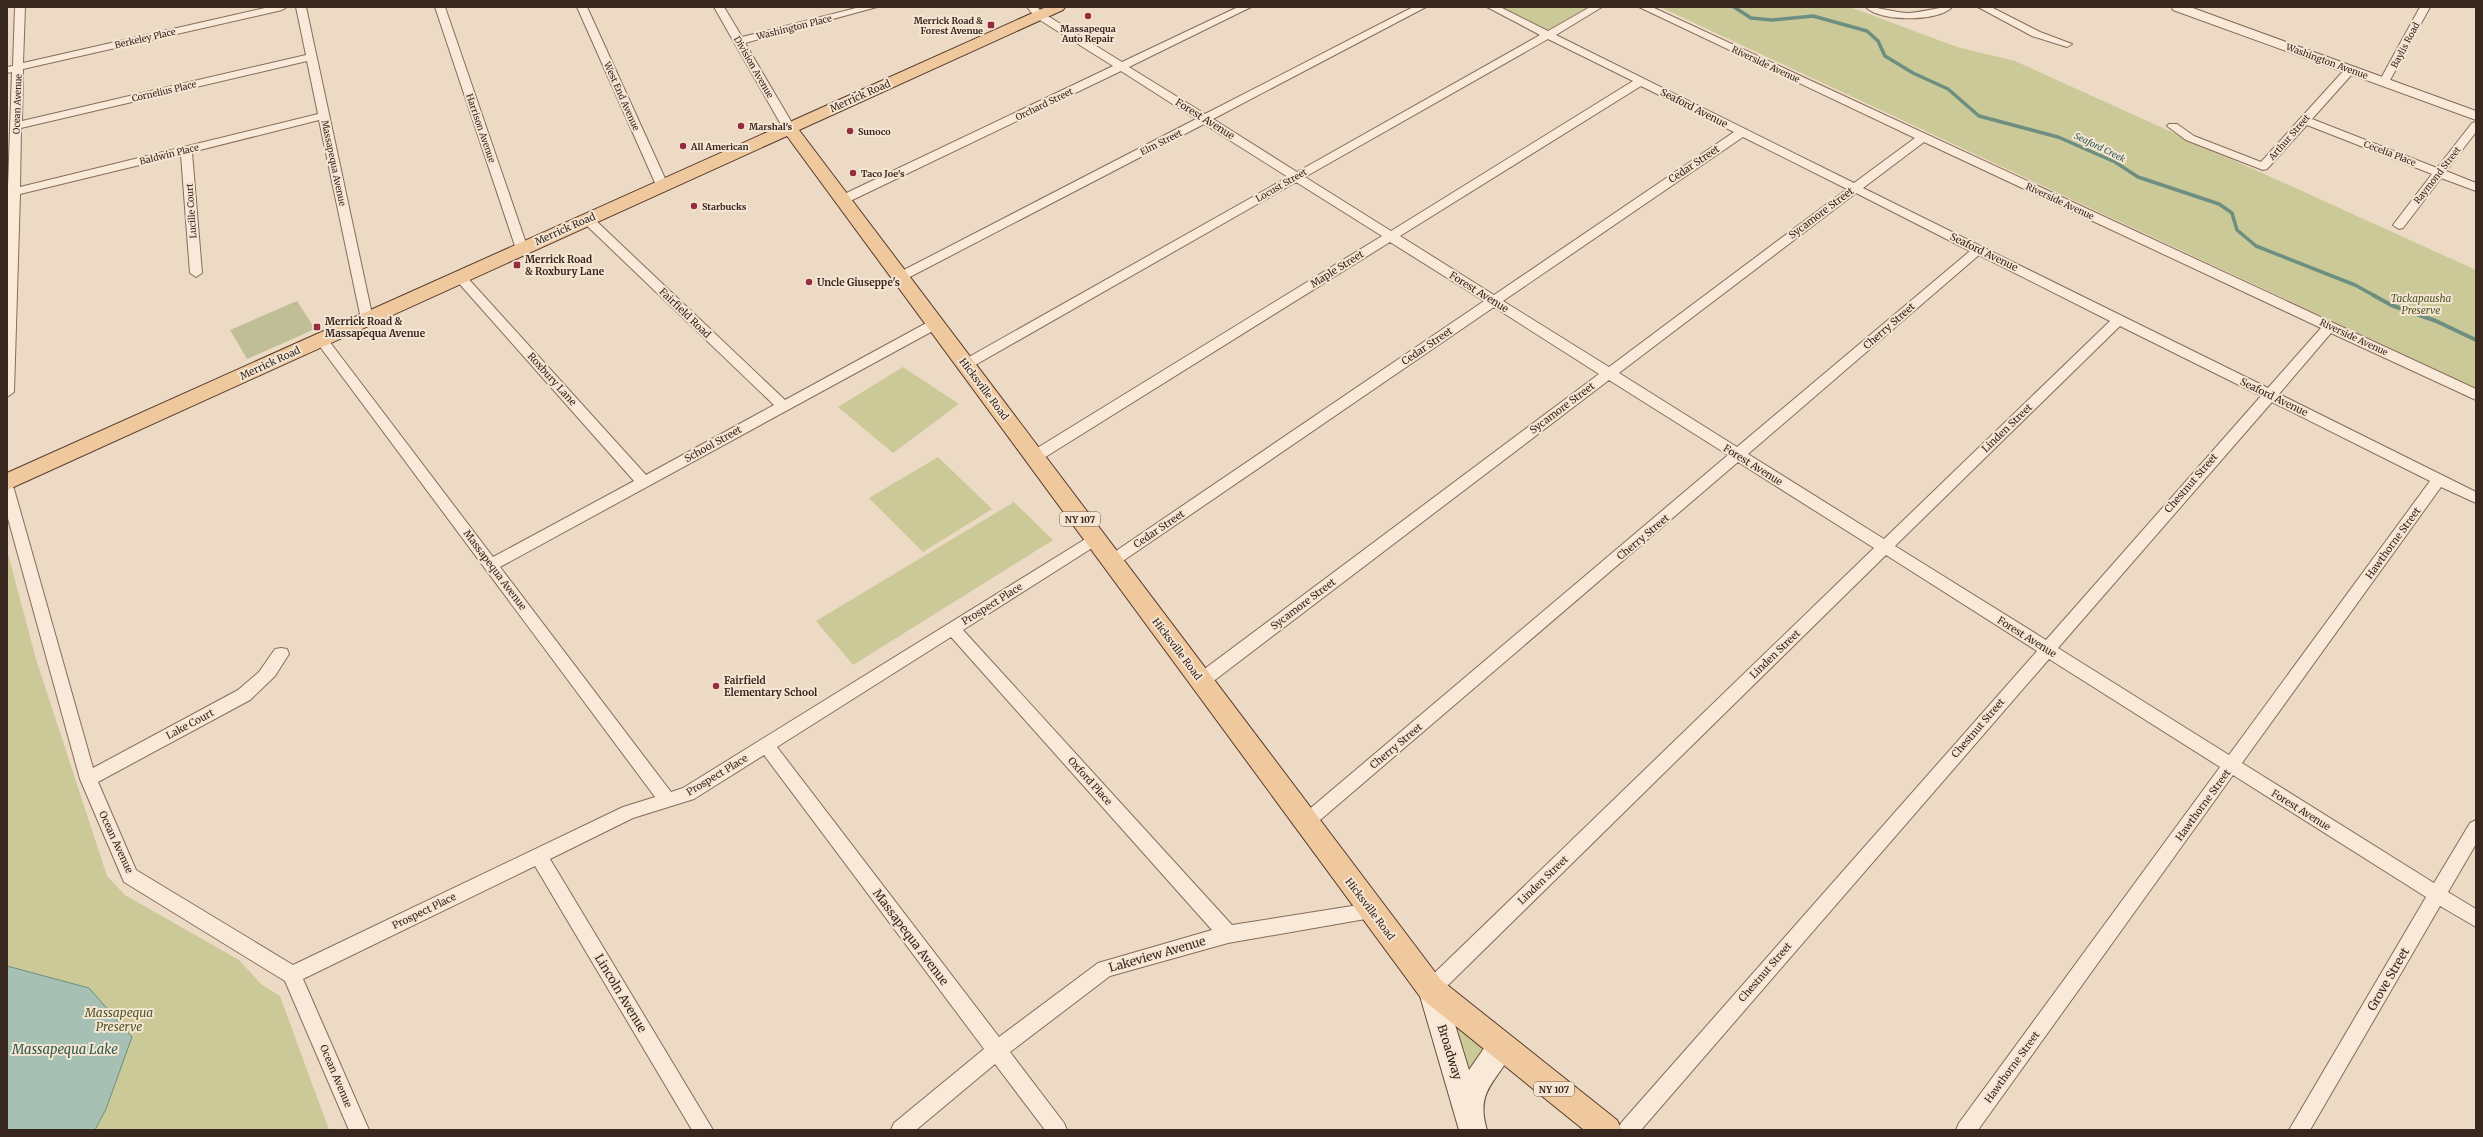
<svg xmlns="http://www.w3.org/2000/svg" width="2483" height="1137" viewBox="0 0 2483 1137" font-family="Merriweather,serif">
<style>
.green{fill:#cbc998}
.cemetery{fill:#c0be97}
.water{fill:#a6c1b4;stroke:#6d8f81}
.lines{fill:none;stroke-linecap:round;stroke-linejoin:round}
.stream-far1{stroke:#6d8f81;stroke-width:3.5}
.stream{stroke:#6d8f81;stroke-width:4}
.minor-casing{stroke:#886b5b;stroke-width:2}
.tertiary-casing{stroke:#886b5b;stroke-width:2}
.secondary-casing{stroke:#6a4d3e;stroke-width:2}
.primary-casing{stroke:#563b2f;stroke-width:2}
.minor{fill:#f8e9d8;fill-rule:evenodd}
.tertiary{fill:#f8e9d8;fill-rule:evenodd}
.secondary{fill:#f8e9d8;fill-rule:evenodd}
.primary{fill:#f0c89d;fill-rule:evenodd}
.poi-dot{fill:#962c3f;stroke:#f5e6d4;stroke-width:1.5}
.labels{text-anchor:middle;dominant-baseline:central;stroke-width:4;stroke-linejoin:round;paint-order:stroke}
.far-poi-label{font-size:9px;font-weight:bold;fill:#38271f;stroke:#f5e6d4;text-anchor:start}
.far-street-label{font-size:9px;fill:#38271f;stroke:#f5e6d4}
.far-water-label{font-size:9px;font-style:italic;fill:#2e584e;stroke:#f5e6d4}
.shield{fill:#f5e6d4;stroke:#716055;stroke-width:1}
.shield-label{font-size:9px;font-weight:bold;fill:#38271f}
.street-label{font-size:10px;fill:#38271f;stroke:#f5e6d4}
.poi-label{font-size:10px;font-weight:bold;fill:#38271f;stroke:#f5e6d4;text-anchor:start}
.park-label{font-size:10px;font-style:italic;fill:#505426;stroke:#f5e6d4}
.near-street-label{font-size:12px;fill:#38271f;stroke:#f5e6d4}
.near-park-label{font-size:12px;font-style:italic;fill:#505426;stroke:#f5e6d4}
.near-water-label{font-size:13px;font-style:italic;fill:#2e584e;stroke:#f5e6d4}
</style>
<rect width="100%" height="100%" fill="#eddac4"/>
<!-- green -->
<path class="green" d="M1501,7h87l-40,23z
M1660,7h190l107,40 58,14 461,209v118z
M903,367l56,37 -66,49 -55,-46z
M938,457l54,52 -69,43 -54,-54z
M1014,502l39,38 -200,125 -37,-44z
M7,550l29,109 71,217 18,19 114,65 22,24 19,12 49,134h-322z
M1436,996l60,51 -30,50z"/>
<!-- cemetery -->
<path class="cemetery" d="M297,301l18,28 -68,30 -17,-29z"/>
<!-- water -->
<path class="water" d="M7,966l82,22 43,49 -26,72 -11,21h-88z"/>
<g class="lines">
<!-- stream-far1 -->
<path class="stream-far1" d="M1734,7l17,11 21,2 41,-4 54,15 11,10 7,15 28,17 35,16 31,27 79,21 57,25 23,15 81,27 13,9 5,17 19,16 99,39 20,11"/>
<!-- stream -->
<path class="stream" d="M2373,295l18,10 45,16 40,19"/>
<!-- minor casing -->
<g class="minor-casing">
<path id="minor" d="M15,7h10l-2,56 246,-56h18l-5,3 -259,59 -1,52 284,-66 -10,-48h10l67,312 -1,3h-10l-1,-3 -42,-199 -127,32 10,121 -6,4 -6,-4 -9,-118 -161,39 -6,198 -7,5v-181l5,-144 -5,1v-6l6,-1zM307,61l11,53 -298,73 1,-59z
M435,7h10l83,242 -2,3h-8l-2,-3z
M577,7h10l81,178 -2,2 -4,2 -6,-4z
M714,7h10l18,30 118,-30h17l-132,36 50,85 -6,3 -6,-3z
M1027,7h10l6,6 79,49 116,-55h13l-122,60 76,47 208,-107h13l-213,112 84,53 243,-137 -53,-28h13l48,24 42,-24h12l-46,28 298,148 61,-45 -276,-131h13l824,382v11l-145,-67 -52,61 197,98v11l-35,-16 -199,276 192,120 36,-60 6,-3v24l-28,48 28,17v18l-36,-21 -130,224h-21l137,-233 -193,-122 -255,355h-22l3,-7 261,-356 -171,-108 -408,471h-23l3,-7 416,-472 -151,-96 -448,440 -7,3 -7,-3 -2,-6 2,-6 450,-435 -136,-86 -426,365 -6,3 -6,-3 -3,-5 3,-5 428,-362 -119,-75 -402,306 -6,2 -6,-2 -2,-5 2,-5 404,-302 -105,-67 -377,258h-10l-2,-4 2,-4 377,-256 -94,-59 -351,219h-10l-2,-4 2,-4 353,-217 -86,-54 -326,186h-10l-2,-3 2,-3 328,-185 -84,-53 -300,156h-8l-2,-3 2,-3 300,-155 -75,-48 -275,132h-8v-6l275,-131 -78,-49zM1548,39l85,42 -242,150 -86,-54zM1641,86l93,46 -240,163 -94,-59zM1743,137l104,52 -238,178 -106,-66zM1924,142l397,186 -53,60 -405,-200zM1856,193l114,58 -233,196 -118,-74zM1979,255l131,66 -226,218 -136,-85zM2120,326l141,70 -215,244 -151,-94zM2272,402l158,79 -201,274 -171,-107z
M1866,7c15,0 28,6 43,6 15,-1 28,-6 43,-6 -13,15 -73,15 -86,0z
M1978,7h13l49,25 32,12 -5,3 -35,-11z
M2420,7h10l-41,75 -5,3 -4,-1 -1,-2z
M2350,67l4,1v4l-42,47 125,49 35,-45 4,-1v10l-30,39 30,12v8l-35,-13 -38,50 -4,1 -6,-4 39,-51 -125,-49 -40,44 -4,1 -77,-30 -19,-14 2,-2h8l17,12 67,26 85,-94z
M587,215l4,1 194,184 145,-79h10l1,3 -1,3 -440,240 171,225 12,-4 412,-255 5,2 2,4 -2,4 -137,87 269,295 139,-22 6,2 3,6 -3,6 -149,26 -118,33 -100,76 54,71 3,7h-22l-50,-66 -79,66h-25l3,-7 90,-74 -220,-294 -70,44 -61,19 -83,41 163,271h-21l-157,-264 -232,113 66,151h-20l-64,-149 -161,-99 -44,-103 -73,-264v-31l5,1 2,4 79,279 145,-78 21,-18 16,-23 6,-1 6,1 2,5 -14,22 -25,24 -152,82 38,88 157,95 330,-158 32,-10 -340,-457 1,-3h10l167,220 141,-76 -178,-201 -2,-3 2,-3h8l182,201 128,-70 -191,-183 -2,-3zM951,637l261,293 -114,33 -99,74 -222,-290z"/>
</g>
<!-- tertiary casing -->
<g class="tertiary-casing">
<path id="tertiary" d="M2172,7h18l286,104v9l-303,-110z"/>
</g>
<!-- secondary casing -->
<g class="secondary-casing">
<path id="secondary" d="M1431,976l9,4 4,9 25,81 22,-32 10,-4 10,4 3,9c-14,34 -40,41 -27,83h-28l-41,-141 4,-9z"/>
</g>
<!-- primary casing -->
<g class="primary-casing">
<path id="primary" d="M1046,7h19l-2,3 -264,120 642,850 176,140 5,10h-38l-163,-132 -634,-862 -780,354v-17z"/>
</g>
<!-- minor -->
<use href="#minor" class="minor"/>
<!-- tertiary -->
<use href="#tertiary" class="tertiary"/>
<!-- secondary -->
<use href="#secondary" class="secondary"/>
<!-- primary -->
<use href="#primary" class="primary"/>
</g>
<!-- markers -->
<g class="poi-dot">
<circle cx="1088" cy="16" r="4"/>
<rect x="987" y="21" width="8" height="8" rx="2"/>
<circle cx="741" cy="126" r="4"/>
<circle cx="850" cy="131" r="4"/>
<circle cx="683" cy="146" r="4"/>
<circle cx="853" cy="173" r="4"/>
<circle cx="694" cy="206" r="4"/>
<rect x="513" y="261" width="8" height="8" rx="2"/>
<circle cx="809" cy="282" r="4"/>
<rect x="313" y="323" width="8" height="8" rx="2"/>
<circle cx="716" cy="686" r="4"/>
</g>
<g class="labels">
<!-- far-poi labels -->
<g class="far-poi-label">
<text x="983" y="20" text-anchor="end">Merrick Road &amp;<tspan x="983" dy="10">Forest Avenue</tspan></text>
<text x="1088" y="28" text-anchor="middle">Massapequa<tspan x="1088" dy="10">Auto Repair</tspan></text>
<text x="749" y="126">Marshal's</text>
<text x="858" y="131">Sunoco</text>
<text x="691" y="146">All American</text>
<text x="861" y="173">Taco Joe's</text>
<text x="702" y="206">Starbucks</text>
</g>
<!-- far-street labels -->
<g class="far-street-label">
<text transform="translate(794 27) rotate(-14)">Washington Place</text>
<text transform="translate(145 38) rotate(-13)">Berkeley Place</text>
<text transform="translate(2405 45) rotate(-62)">Baylis Road</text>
<text transform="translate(2327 61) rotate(20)">Washington Avenue</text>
<text transform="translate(1766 64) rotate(25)">Riverside Avenue</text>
<text transform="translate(754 67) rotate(60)">Division Avenue</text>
<text transform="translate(164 91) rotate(-13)">Cornelius Place</text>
<text transform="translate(622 96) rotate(66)">West End Avenue</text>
<text transform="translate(17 104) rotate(-88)">Ocean Avenue</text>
<text transform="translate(1044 104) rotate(-26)">Orchard Street</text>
<text transform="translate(481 128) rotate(71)">Harrison Avenue</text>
<text transform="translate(2289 137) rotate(-49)">Arthur Street</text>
<text transform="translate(1161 142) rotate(-27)">Elm Street</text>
<text transform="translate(2390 153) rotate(21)">Cecelia Place</text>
<text transform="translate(169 154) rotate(-14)">Baldwin Place</text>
<text transform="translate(334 163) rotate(78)">Massapequa Avenue</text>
<text transform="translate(2437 175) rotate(-52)">Raymond Street</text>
<text transform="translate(1281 185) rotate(-30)">Locust Street</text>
<text transform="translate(2060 201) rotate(25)">Riverside Avenue</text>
<text transform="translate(191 211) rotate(-94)">Lucille Court</text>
<text transform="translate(2354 337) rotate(25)">Riverside Avenue</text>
</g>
<!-- far-water labels -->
<g class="far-water-label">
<text transform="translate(2100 147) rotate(26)">Seaford Creek</text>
</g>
<!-- shield labels -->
<g class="shield">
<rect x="1060" y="512" width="40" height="14" rx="3"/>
<rect x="1534" y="1082" width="40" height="14" rx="3"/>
</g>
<g class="shield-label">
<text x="1080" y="519">NY 107</text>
<text x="1554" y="1089">NY 107</text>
</g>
<!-- street labels -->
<g class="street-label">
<text transform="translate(860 96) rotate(-24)">Merrick Road</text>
<text transform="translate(1694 108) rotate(27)">Seaford Avenue</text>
<text transform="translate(1205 119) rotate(32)">Forest Avenue</text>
<text transform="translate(1694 164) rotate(-34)">Cedar Street</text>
<text transform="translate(1821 213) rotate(-37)">Sycamore Street</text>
<text transform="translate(565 229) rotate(-24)">Merrick Road</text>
<text transform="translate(1984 252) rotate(26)">Seaford Avenue</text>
<text transform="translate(1337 269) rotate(-32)">Maple Street</text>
<text transform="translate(1479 292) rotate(32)">Forest Avenue</text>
<text transform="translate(685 313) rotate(44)">Fairfield Road</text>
<text transform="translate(1889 326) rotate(-41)">Cherry Street</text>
<text transform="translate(1427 346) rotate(-34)">Cedar Street</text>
<text transform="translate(270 363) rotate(-25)">Merrick Road</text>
<text transform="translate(552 379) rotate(48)">Roxbury Lane</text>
<text transform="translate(984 389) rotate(53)">Hicksville Road</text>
<text transform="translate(2274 397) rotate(26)">Seaford Avenue</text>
<text transform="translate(1562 408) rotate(-37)">Sycamore Street</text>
<text transform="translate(2007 428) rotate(-44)">Linden Street</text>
<text transform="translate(713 444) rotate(-29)">School Street</text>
<text transform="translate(1753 465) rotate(32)">Forest Avenue</text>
<text transform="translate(2191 483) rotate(-49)">Chestnut Street</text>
<text transform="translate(1159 529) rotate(-34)">Cedar Street</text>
<text transform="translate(1643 537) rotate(-40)">Cherry Street</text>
<text transform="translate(2393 543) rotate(-54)">Hawthorne Street</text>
<text transform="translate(495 570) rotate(53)">Massapequa Avenue</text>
<text transform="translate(992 604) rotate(-32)">Prospect Place</text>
<text transform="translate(1303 604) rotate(-37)">Sycamore Street</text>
<text transform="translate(2027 637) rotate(32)">Forest Avenue</text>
<text transform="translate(1177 649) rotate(53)">Hicksville Road</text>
<text transform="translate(1775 654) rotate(-44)">Linden Street</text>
<text transform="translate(190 724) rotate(-28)">Lake Court</text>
<text transform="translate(1978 728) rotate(-49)">Chestnut Street</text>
<text transform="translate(1396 746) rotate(-40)">Cherry Street</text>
<text transform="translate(717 775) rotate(-31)">Prospect Place</text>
<text transform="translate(1090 781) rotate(48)">Oxford Place</text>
<text transform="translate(2203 805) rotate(-54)">Hawthorne Street</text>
<text transform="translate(2301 810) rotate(32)">Forest Avenue</text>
<text transform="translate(116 842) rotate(65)">Ocean Avenue</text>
<text transform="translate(1543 880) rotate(-44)">Linden Street</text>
<text transform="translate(1370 909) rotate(53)">Hicksville Road</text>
<text transform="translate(424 911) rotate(-26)">Prospect Place</text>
<text transform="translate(1765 972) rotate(-49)">Chestnut Street</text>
<text transform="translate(2012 1067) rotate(-54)">Hawthorne Street</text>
<text transform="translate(336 1076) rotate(67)">Ocean Avenue</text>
</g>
<!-- poi labels -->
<g class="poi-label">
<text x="525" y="259">Merrick Road<tspan x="525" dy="12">&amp; Roxbury Lane</tspan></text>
<text x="817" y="282">Uncle Giuseppe's</text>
<text x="325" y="321">Merrick Road &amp;<tspan x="325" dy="12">Massapequa Avenue</tspan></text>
<text x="724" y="680">Fairfield<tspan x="724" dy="12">Elementary School</tspan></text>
</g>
<!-- park labels -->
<g class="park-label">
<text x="2421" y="298">Tackapausha<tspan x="2421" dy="12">Preserve</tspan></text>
</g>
<!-- near-street labels -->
<g class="near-street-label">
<text transform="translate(911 937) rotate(53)">Massapequa Avenue</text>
<text transform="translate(1157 954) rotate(-16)">Lakeview Avenue</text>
<text transform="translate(2388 979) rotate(-60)">Grove Street</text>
<text transform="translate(621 993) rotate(59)">Lincoln Avenue</text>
<text transform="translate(1450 1052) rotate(73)">Broadway</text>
</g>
<!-- near-park labels -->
<g class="near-park-label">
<text x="119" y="1012">Massapequa<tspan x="119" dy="14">Preserve</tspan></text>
</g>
<!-- near-water labels -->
<g class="near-water-label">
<text x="65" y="1049">Massapequa Lake</text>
</g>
</g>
<!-- border -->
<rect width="2483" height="1137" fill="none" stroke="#38271f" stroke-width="16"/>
</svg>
